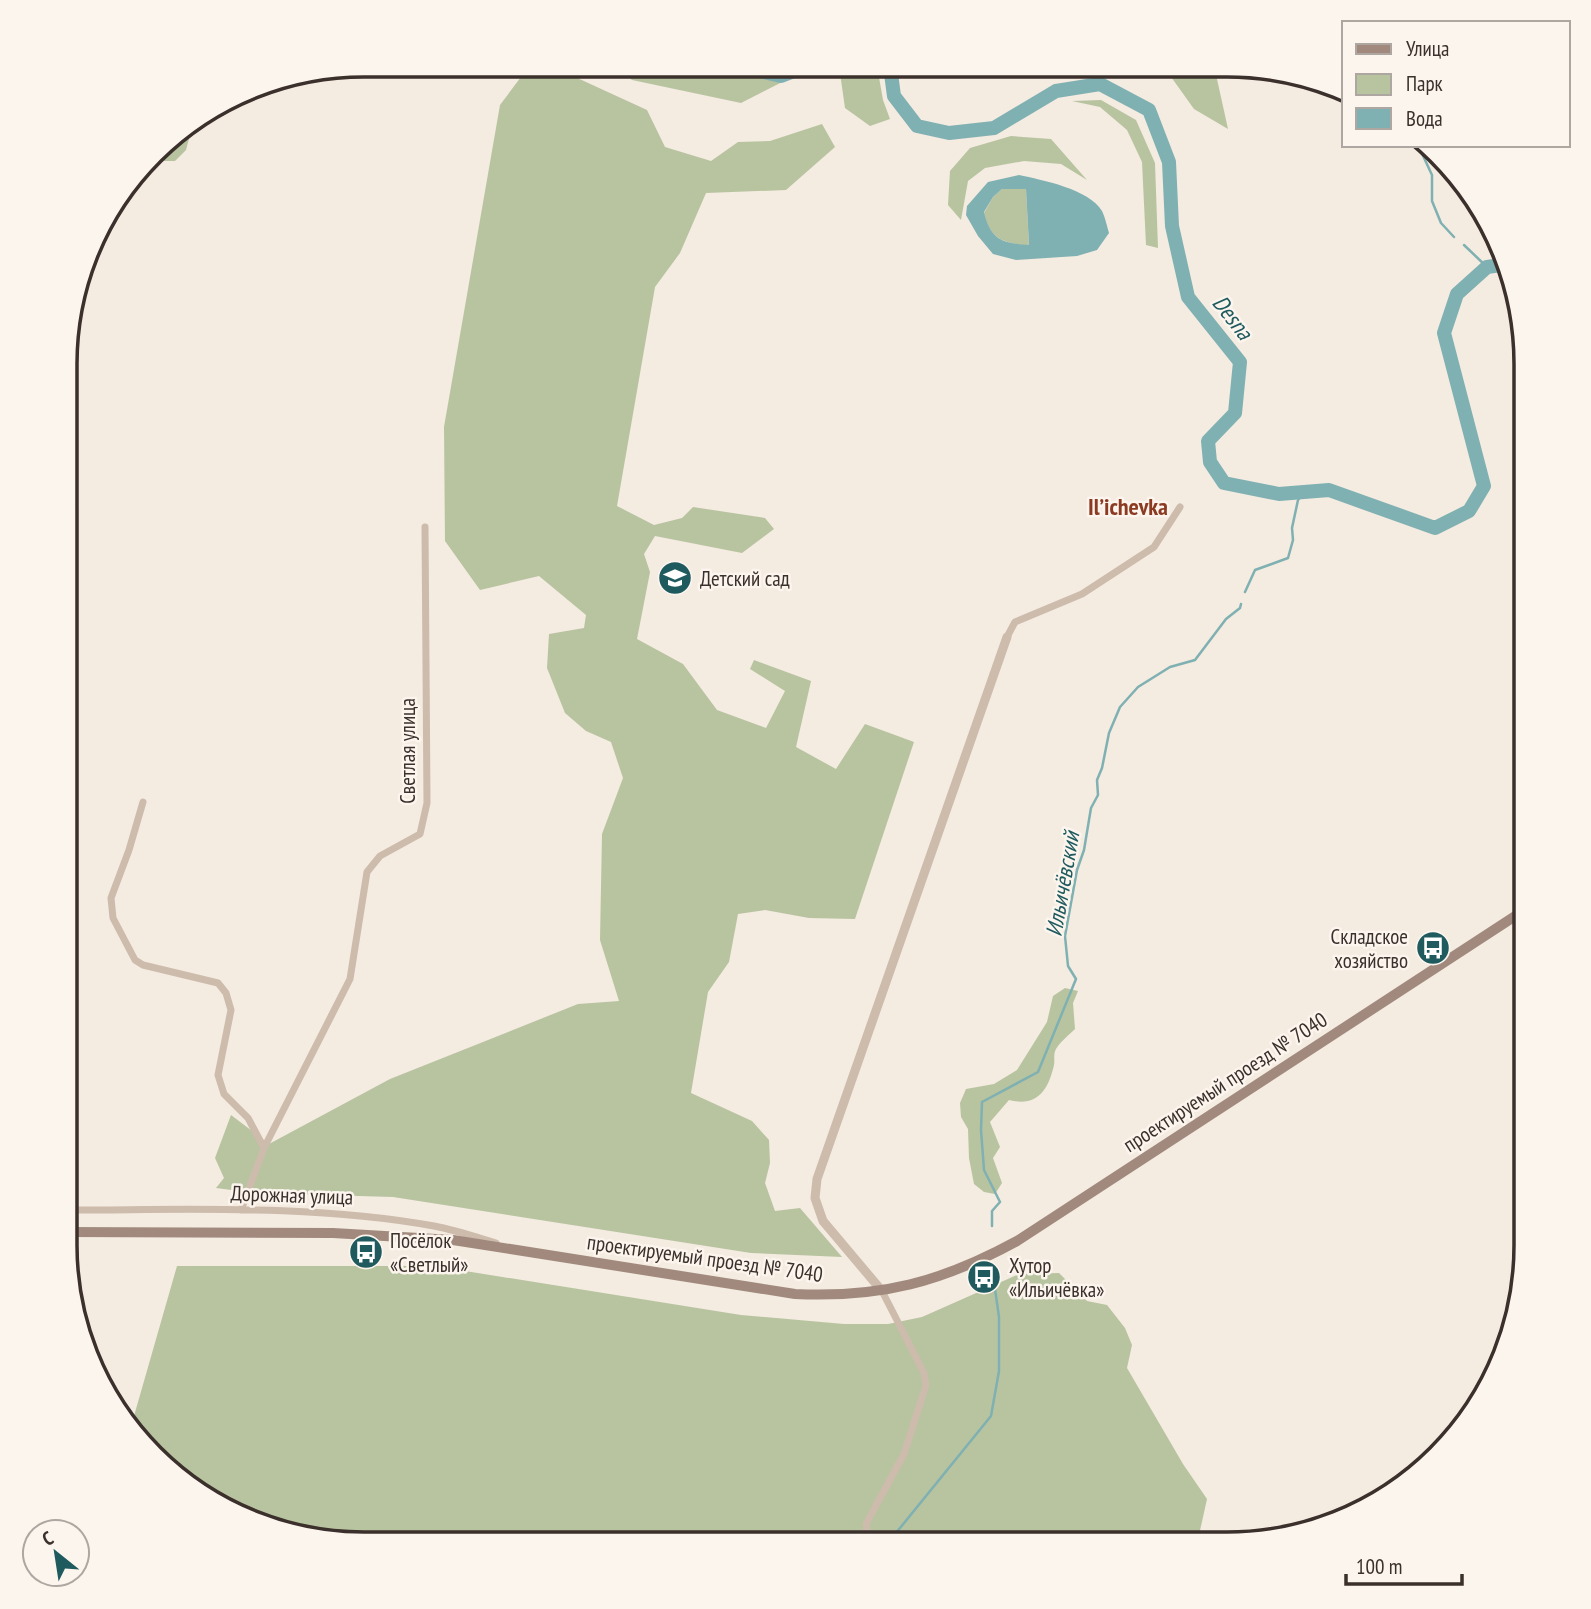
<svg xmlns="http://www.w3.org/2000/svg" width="1591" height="1609" viewBox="0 0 1591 1609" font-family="'PT Sans Narrow',sans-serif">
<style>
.green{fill:#b8c4a0}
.water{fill:#7fb0b2;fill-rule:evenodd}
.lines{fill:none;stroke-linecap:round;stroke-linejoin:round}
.stream{stroke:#7fb0b2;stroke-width:2.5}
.river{stroke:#7fb0b2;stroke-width:14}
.minor{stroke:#cdbbac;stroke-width:7}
.tertiary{stroke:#cdbbac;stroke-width:9}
.secondary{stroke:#a18a7d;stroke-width:10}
.labels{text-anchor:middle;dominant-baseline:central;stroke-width:5;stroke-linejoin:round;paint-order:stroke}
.poi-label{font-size:21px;fill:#3b302b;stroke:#fbf5ee;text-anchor:start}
.street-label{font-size:21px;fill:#3b302b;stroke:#fbf5ee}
.water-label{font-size:23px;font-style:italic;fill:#1f5a5e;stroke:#fbf5ee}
.quarter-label{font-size:24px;font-weight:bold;fill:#8c3b22;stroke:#fbf5ee}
.rim{fill:none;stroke:#3b302b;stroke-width:3.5}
</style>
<rect width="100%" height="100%" fill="#f4ebe1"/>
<!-- green -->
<path class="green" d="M530,65h19l98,45 18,37 46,14 27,-19 32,-1 52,-17 13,23 -49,43 -80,3 -26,60 -25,34 -38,219 37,19 28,-7 11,-11 72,11 9,11 -32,24 -87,-17 -11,18 6,18 -13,67 46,25 34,46 49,18 19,-37 -35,-22 4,-9 57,21 -15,66 40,22 29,-45 49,18 -59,177 -46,-1 -44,-8 -27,4 -9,48 -21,30 -17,101 61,28 17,19 1,23 -5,20 10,28 25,-3 42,49 -91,-4 -358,-56 -138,-4 -39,-5 8,-10 -9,-20 16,-43 38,29 121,-65 188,-75 41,-3 -19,-61 2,-106 21,-56 -12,-36 -25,-11 -21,-18 -18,-45 2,-34 35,-6 2,-13 -47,-39 -59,14 -35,-49 -1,-114 56,-322z
M614,65l183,1 -5,11 -51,26 -109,-23z
M839,66h38l6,34 7,19 -20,7 -25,-18z
M1164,67h48l3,3 13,59 -34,-20z
M1101,100l35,20 19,43 3,85 -12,-3 -4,-83 -15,-32 -27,-23 -28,-6z
M193,124l-7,26 -11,11h-26l18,-22z
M1011,136l40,3 36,41 -26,-16 -37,-3 -39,7 -17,13 -7,39 -13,-15 2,-34 20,-23z
M1002,189h24l3,57c-26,-4 -38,-5 -45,-33l9,-16z
M1065,988l13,3 -5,12 2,26c-6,6 -14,12 -19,20 -3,5 -1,11 -2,16 -6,26 -17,42 -45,35l-19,22 10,25 -7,11 9,25 -7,11 -11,-2 -10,-8 -5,-26 -1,-29 -7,-12 -1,-14 6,-14 28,-5 23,-14 30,-48 6,-26z
M177,1266h257l307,49 103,9h44l34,-7 97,-43 40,-1 28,28 20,4 18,23 7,17 -5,23 56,96 24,35 -10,45h-340l-5,-11 -6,11h-501l-113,-31 -102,-83z"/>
<!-- water -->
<path class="water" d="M1019,175c23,5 70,14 83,36 3,6 5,15 7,22l-12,17 -20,6 -61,4 -23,-6 -15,-18 -12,-21 1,-9 21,-24zM1002,189h24l3,56c-26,-2 -38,-4 -45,-33l9,-15z"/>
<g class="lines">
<!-- stream -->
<path class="stream" d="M1418,145l14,30v26l9,22 13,14
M1464,245l23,22
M1245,592l10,-22 33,-12 5,-18 -1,-12 6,-28 7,-8
M992,1226v-15l8,-9 -16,-32 -3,-40 1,-28 56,-30 38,-93 -8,-13 -3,-30 12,-66 7,-20 7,-42 7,-13 -1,-15 5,-12 7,-35 11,-26 18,-20 32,-20 25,-7 31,-41 14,-11 1,-4
M887,1544l104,-128 8,-45v-54l-4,-28"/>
<!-- river -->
<path class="river" d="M739,66l42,10 26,-10
M890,66l4,30 23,30 32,7 45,-5 62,-37 44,-7 49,26 20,52 3,64 16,71 52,65 -5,51 -27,28 2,21 14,21 55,11 50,-4 106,38 34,-17 15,-25 -40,-153 13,-39 30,-27 21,-3"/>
<!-- minor -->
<path class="minor" d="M1007,637l8,-15 67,-28 72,-47 26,-40
M143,802l-14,48 -18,48 2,20 22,42 8,5 75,18 8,10 5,17 -13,65 6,19 24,24 16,30 -23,62
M264,1148l86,-169 17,-107 13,-16 40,-22 7,-31 -2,-276
M66,1210c122,0 247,-6 368,16 21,4 42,11 62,17
M868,1544l-2,-20 38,-70 22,-69 -2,-12 -42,-82"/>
<!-- tertiary -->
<path class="tertiary" d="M882,1291l-59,-70 -8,-23 2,-19 190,-542"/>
<!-- secondary -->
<path class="secondary" d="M66,1232l267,1 120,7 342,54c86,4 147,-12 222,-53l509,-332"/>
</g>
<!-- icons -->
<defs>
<g id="school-disc" transform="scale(1.75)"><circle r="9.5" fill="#1f5a5e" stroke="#fbf5ee"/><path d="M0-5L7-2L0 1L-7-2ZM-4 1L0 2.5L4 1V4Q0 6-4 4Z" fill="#fff"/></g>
<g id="bus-disc" transform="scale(1.75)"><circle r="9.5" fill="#1f5a5e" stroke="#fbf5ee"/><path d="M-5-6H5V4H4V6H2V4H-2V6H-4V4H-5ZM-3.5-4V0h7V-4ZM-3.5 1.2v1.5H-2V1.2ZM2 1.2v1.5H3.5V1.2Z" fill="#fff"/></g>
</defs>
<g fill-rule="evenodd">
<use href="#school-disc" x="675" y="578"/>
<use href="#bus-disc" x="1433" y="948"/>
<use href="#bus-disc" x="366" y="1252"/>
<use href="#bus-disc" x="984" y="1277"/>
</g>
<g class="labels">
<!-- poi labels -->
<g class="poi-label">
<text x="700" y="578">Детский сад</text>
<text x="1408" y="936" text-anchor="end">Складское<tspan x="1408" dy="24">хозяйство</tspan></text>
<text x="390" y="1240">Посёлок<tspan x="390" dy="24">«Светлый»</tspan></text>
<text x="1009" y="1265">Хутор<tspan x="1009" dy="24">«Ильичёвка»</tspan></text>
</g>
<!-- street labels -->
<g class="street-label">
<text transform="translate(407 751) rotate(-90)">Светлая улица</text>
<text transform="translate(1225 1082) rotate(-33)">проектируемый проезд № 7040</text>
<text transform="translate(292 1195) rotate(2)">Дорожная улица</text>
<text transform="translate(705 1258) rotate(8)">проектируемый проезд № 7040</text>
</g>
<!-- water labels -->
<g class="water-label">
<text transform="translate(1233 317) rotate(52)">Desna</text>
<text transform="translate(1062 884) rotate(-80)">Ильичёвский</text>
</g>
<!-- quarter labels -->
<g class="quarter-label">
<text x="1128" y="506">Il’ichevka</text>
</g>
</g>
<!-- crop -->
<path d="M0 0H1591V1609H0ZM364 77H1227A287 287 0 0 1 1514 364V1245A287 287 0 0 1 1227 1532H364A287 287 0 0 1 77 1245V364A287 287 0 0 1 364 77Z" fill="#fbf5ee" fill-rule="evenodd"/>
<path class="rim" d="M364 77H1227A287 287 0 0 1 1514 364V1245A287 287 0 0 1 1227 1532H364A287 287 0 0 1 77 1245V364A287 287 0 0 1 364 77Z"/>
<!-- legend -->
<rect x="1342" y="21" width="228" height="126" fill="#fbf5ee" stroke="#aea6a0" stroke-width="2"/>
<rect x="1356" y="44" width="35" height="10" fill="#a18a7d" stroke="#aea6a0" stroke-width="2"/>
<text x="1406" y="56" font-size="21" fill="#3b302b">Улица</text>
<rect x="1356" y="74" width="35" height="21" fill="#b8c4a0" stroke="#aea6a0" stroke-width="2"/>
<text x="1406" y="91" font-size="21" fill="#3b302b">Парк</text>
<rect x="1356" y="108" width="35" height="21" fill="#7fb0b2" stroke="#aea6a0" stroke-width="2"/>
<text x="1406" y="126" font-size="21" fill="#3b302b">Вода</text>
<!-- north arrow -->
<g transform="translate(56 1553) rotate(330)"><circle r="33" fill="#fbf5ee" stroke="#aea6a0" stroke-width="2"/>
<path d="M0-5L12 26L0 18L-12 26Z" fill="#1f5a5e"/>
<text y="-10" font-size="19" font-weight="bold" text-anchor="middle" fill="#3b302b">С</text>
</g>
<!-- scale -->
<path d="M1346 1574v10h116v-10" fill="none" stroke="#3b302b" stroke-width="3.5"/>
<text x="1356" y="1574" font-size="21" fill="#3b302b" stroke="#fbf5ee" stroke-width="5" paint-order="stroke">100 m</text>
</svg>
